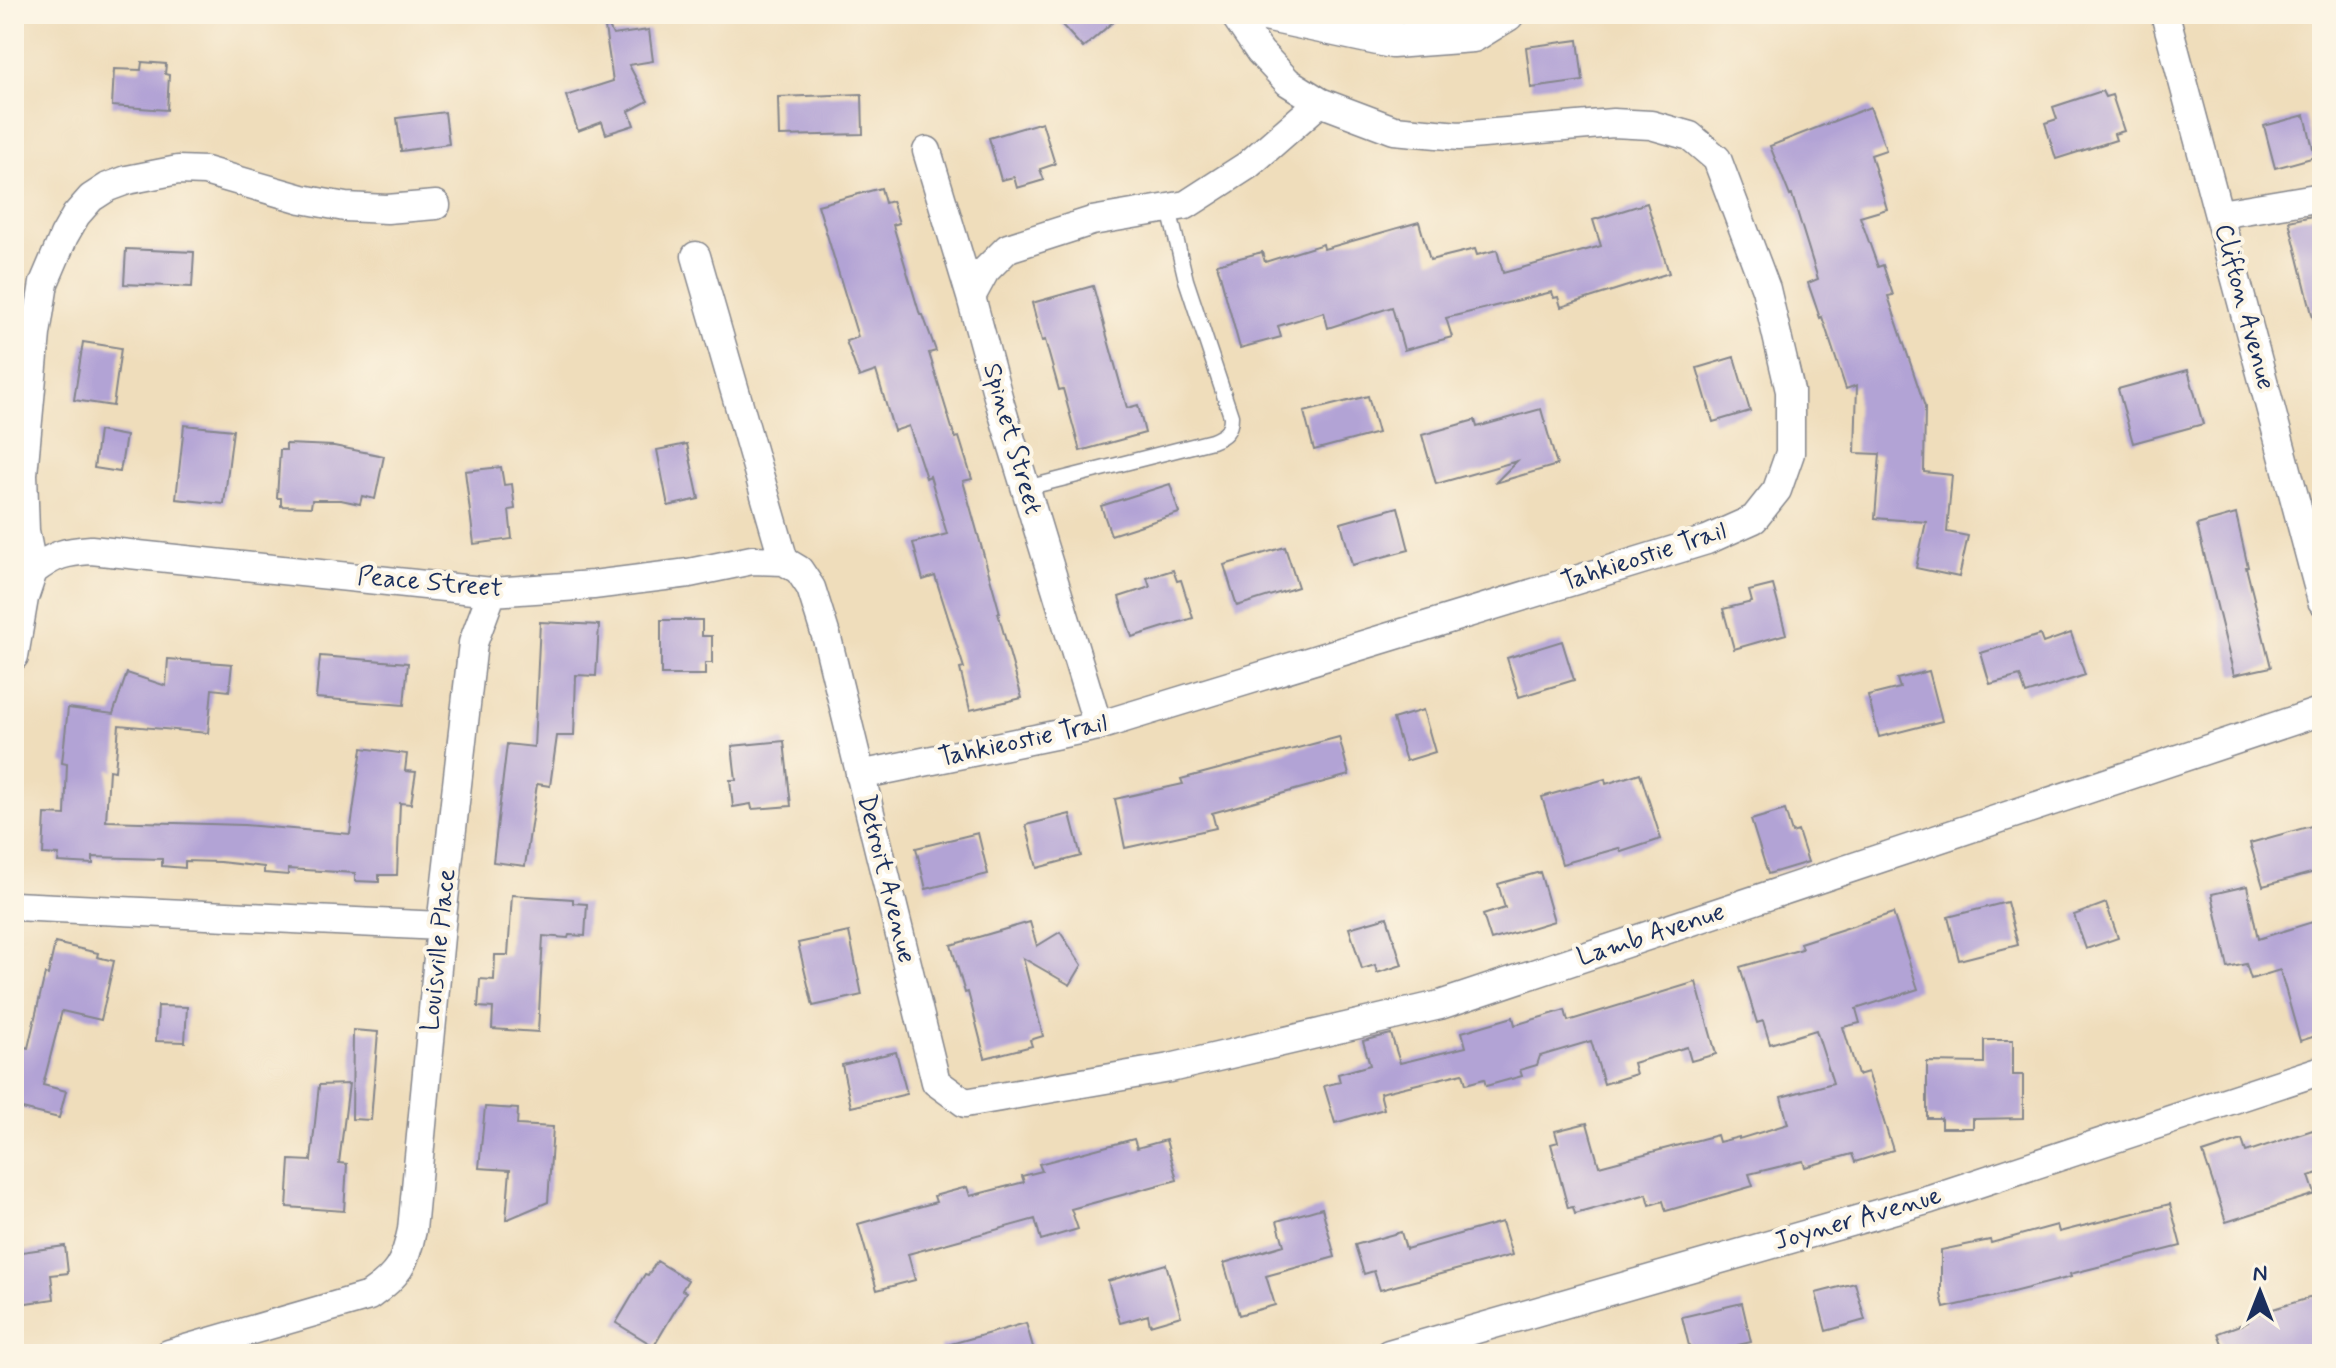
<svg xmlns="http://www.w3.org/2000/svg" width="2336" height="1368" viewBox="0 0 2336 1368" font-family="Mynerve,sans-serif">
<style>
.building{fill:#b2a3d5}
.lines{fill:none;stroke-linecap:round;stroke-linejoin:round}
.service-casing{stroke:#85868c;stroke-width:17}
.minor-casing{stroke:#85868c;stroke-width:31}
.tertiary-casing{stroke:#85868c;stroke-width:37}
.service{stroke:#fff;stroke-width:14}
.minor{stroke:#fff;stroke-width:28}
.tertiary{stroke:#fff;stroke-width:34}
.labels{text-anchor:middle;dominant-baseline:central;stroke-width:8;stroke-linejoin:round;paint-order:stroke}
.street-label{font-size:26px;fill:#1b2f5e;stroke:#fcf5e5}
</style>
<rect width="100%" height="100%" fill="#fcf5e5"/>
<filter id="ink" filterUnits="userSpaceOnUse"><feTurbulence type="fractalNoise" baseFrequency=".0125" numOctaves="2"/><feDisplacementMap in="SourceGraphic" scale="16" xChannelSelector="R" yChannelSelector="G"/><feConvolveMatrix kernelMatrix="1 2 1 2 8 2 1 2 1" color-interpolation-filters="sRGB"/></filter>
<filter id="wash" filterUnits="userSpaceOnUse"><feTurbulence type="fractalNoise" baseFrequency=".006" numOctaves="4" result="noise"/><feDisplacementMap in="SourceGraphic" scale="32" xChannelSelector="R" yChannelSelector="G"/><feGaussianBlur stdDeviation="1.8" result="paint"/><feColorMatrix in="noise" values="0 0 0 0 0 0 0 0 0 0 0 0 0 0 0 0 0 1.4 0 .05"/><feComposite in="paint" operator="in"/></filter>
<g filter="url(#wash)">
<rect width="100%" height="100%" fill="#efddbb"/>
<g id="blocks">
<!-- building -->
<path class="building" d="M1052,14h70l-39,34z
M609,27l4,8 36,-5 4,31 -24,4 19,36 -19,10 5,14 -28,9 -4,-12 -24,9 -12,-35 47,-15 -8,-53z
M1578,40l5,41 -52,7 -5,-41z
M142,62l24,2 -1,10 4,1 -2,35 -55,-4 2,-37 27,1z
M2102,91l3,6 7,-2 12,36 -10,3 2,6 -60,19 -11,-36 12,-4 -4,-12z
M862,94l1,40 -84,2 -1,-39z
M1870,107l16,43 -15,5 16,54 -27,8 18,50 5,-2 10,30 -5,1 37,111 -1,65 28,3 -5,57 21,4 -9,41 -43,-9 10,-46 -51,-4 5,-64 -25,-1 2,-68 -11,4 -24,-72 -2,1 -12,-35 10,-4 -26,-84 -2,1 -20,-50z
M445,112l4,32 -48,7 -4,-33z
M2305,115l10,42 -40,11 -11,-42z
M1042,122l13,42 -15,5 4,11 -27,8 -3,-11 -13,3 -12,-42z
M881,188l4,15 7,-2 7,22 -6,2 27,90h3l13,36 -7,2 26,85 4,-1 13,42 -9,2 37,132h-2l24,85 -52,12 -10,-41 4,-1 -29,-92 -12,4 -10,-37 34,-9 -17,-58 -4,2 -17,-52 -15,5 -18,-60 -17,6 -13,-36 12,-4 -40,-132z
M1647,203l22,70 -108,34 -3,-10 -4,1 -2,-6 -106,26 6,19 -48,13 -12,-43 -64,21 -4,-16 -46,14 3,11 -41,11 -23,-84 45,-12 3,10 58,-18 1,5 95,-27 11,38 45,-11 2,6 20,-5 6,23 98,-27 -8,-26z
M2317,215l5,22v79l-9,2 -24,-97z
M126,249l68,3 -2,35 -68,-3z
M1093,286l34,122 11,-3 7,28 -65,18 -17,-62 -4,1 -14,-50 -3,1 -10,-38z
M83,342l38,6 -8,58 -39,-6z
M1734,357l16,54 -37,11 -16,-54z
M2188,370l15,54 -70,19 -15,-54z
M1368,396l10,37 -64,17 -10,-38z
M1541,409l16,56 -62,18 22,-22 -81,23 -14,-49 53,-15 2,7z
M184,425l49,5 -9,74 -48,-5z
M99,431l27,5 -6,36 -26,-4z
M286,444l48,2 50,10 -9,43 -13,-3 -2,8 -19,-4h-29l-1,7 -30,-1v-8h-4l3,-48h6z
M687,444l12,55 -31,7 -11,-56z
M501,467l3,18 8,-1 3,25 -6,1 3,29 -38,5 -9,-73z
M1170,484l9,29 -68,22 -10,-29z
M1398,507l11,43 -57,15 -11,-42z
M2236,514l12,53h-2l25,100 -37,8 -37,-150z
M1285,547l13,40 -61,19 -13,-41z
M1173,570l4,11 4,-1 12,38 -61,19 -13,-40 31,-10 -3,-9z
M1773,585l13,49 -52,15 -11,-40 29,-7 -3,-11z
M661,620h41v16h10v27h-7v12h-44z
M540,622l59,3 -3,51 -20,-1 -2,61h-17l-7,50 -13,-2 -12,82 -32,-4 14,-118 27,3z
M2071,633l14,42 -59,19 -6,-18 -30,8 -9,-31 59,-18 3,8z
M1562,641l12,39 -55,17 -12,-39z
M320,656l88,7 -4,42 -88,-7z
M168,659l64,5 -3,27 -17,-2 -4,44 -89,-8 -4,46 -6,-1 -3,51 138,4 106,9 12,-86 45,6 -2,17 11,1 -5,32 -11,-1 -3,72h-18v7l-24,-1v-8l-67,-4v6l-24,-2v-6l-44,-5 -35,-1v7l-23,-2v-7l-69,-2v7l-35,-2 1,-7 -16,-1 2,-40 20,1 2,-51 -5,-1 6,-55 45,6 14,-41 39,13z
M1929,671l13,50 -63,16 -11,-41 32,-8 -3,-9z
M1423,710l12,42 -29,9 -13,-42z
M1339,737l10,38 -137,38 4,15 -91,20 -10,-49 68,-15 -2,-5z
M784,741l7,65 -39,3 -1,-5 -18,3 -3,-27h6l-4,-34z
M1640,773l21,66 -40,13 -2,-4 -57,16 -20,-67 63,-18 1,5z
M1785,810l7,23 6,-2 10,31 -40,12 -17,-54z
M1070,814l11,42 -44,12 -11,-43z
M2322,823v47l-59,16 -13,-43z
M978,833l10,41 -62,15 -10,-41z
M1540,872l14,49 -63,19 -8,-25 22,-7 -7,-24z
M2247,886l11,53 64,-20v115l-22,7 -20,-71 -29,9 -5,-15 -18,4 -16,-74z
M512,895l61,4v4l14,1 -2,32 -16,-1 -1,3 -25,-2 -5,96 -46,-3 1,-21 -15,-1 2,-28 14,1 1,-25h13z
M2007,902l11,43 -59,15 -11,-43z
M2106,903l12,35 -32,11 -12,-34z
M1893,913l25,76 -62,20 4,14 -17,4 15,48 10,-3 25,78 -38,12 -3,-8 -47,13 -2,-6 -54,13 4,12 -87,25 -3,-10 -13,4 -3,-11 -72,20 -2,-7 -5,1 -17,-64 7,-2 -3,-11 32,-8 12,43 118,-31 2,7 20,-5v2l49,-15 -7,-27 52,-14 -17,-53 -46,14 -7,-23 -6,2 -17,-56 62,-18 -2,-6z
M1387,917l15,48 -25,8 -2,-8 -13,4 -13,-41z
M1030,922l7,24 23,-14 22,33 -12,20 -47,-27 20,78 -13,4 2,6 -47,12 -17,-66 -3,1 -14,-48z
M849,932l13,63 -49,11 -15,-63z
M55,943l43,10 -1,4 17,4 -13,59 -39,-9 -19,74 23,6 -7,27 -45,-11v-63l14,4 17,-74 3,1z
M1696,982l20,72 -25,7 -4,-14 -54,16 3,11 -32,10 -13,-43 -51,15 -3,9 -17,5 2,6 -36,10 -2,-7 -18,5 -3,-11 -83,20 4,16 -49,14 -11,-37 16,-4 -2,-8 32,-9 -7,-24 28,-7 9,29 66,-16 -4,-15 51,-15 2,8 50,-15 3,11z
M158,1006l29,1 -2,35 -29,-1z
M353,1030l25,2 -7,88 -19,-1z
M1984,1040h29v35h10v43l-50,1v9h-32v-10h-14v-56l57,1z
M896,1052l11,42 -56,13 -9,-42z
M349,1084l-10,79 8,1 -3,47 -57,-4 3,-47 21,1 8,-76z
M485,1107l33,2 -1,16 36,2 -5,75 -42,18 4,-50 -31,-2z
M2322,1127v45l-13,4 6,18 -89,28 -23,-69 39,-13 4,12z
M1134,1139l3,9 29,-8 11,40 -106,29 7,20 -37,11 -6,-21 -127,35 7,26 -38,10 -19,-66 78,-22 -2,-6 33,-9 3,9 54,-14 -2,-6 20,-5 -3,-7z
M2170,1204l11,42 -111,28 1,3 -74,19 -53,12 -3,-14v-44l49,-10 1,3 66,-18 2,7z
M1322,1208l13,49 -69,19 9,29 -36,10 -15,-52 60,-18 -7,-24z
M1502,1222l10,33 -132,35 -6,-19 -10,3 -9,-29 46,-13 5,17z
M65,1246l3,27 -17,2 3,24 -35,5 -3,-18h-2v-33z
M657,1261l31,19 -6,10 4,2 -32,54 -38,-23 29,-49 3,1z
M1166,1264l15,52 -31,9 -2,-10 -28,8 -12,-42z
M1855,1283l10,37 -39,11 -10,-38z
M2322,1294v60h-96l-8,-21 30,-11 -1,-5z
M1742,1303l9,39 -13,3 2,9h-49l-9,-37z
M1026,1323l9,31h-94l-1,-7z"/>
</g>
</g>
<g filter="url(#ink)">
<use href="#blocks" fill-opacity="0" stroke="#85868c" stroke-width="2"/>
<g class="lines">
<!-- service casing -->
<g class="service-casing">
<path id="service" d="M1026,488l186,-47c13,-5 19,-10 19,-25l-45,-136 -17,-71"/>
</g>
<!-- minor casing -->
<g class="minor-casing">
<path id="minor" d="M1383,14l9,27
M2165,14l157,587
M927,151l44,146 29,107 98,322
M2220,214l102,-17
M696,256l88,305
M971,297l14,-26 23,-23 84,-27 94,-16 62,-40 72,-63
M33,571c22,-17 32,-19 58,-21l401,42 101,-7 96,-12 63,-13 32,1 15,9 12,18 17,54 108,440 29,21 205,-35 270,-63 882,-294
M14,656l10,-58 9,-27 -8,-40 -2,-57 13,-140 8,-51 20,-47 12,-21 15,-17 17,-11 19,-7 51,-10 27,1 97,28 43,8 42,2 49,-4
M860,775l238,-49 609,-186 47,-21 23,-29 13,-37v-62l-24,-102 -49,-130 -27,-23 -39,-11 -38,-2 -154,13 -65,-6 -74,-28 -32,-20 -28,-30 -26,-38
M14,906l427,20
M169,1354l200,-58c29,-20 36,-32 43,-66l29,-304 32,-283 19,-51
M1389,1354l541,-155 392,-129"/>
</g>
<!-- tertiary casing -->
<g class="tertiary-casing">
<path id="tertiary" d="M1265,14l127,27 81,-6 34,-21"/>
</g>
<!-- service -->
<use href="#service" class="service"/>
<!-- minor -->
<use href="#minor" class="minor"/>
<!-- tertiary -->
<use href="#tertiary" class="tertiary"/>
</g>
</g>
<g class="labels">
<!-- street labels -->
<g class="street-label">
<text transform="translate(2244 307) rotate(75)">Clifton Avenue</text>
<text transform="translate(1012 439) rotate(74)">Spinet Street</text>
<text transform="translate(1644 557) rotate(-18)">Tahkieostie Trail</text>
<text transform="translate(430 583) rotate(5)">Peace Street</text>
<text transform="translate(1023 741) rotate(-12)">Tahkieostie Trail</text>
<text transform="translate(886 879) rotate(76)">Detroit Avenue</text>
<text transform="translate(1651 935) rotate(-18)">Lamb Avenue</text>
<text transform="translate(439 950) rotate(-84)">Louisville Place</text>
<text transform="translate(1858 1219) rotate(-16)">Joyner Avenue</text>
</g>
</g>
<!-- margin -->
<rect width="2336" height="1368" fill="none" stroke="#fcf5e5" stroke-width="48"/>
<!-- north arrow -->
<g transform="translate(2260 1292)" stroke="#fcf5e5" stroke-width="6" paint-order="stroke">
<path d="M0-6L14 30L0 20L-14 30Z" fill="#1b2f5e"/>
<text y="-12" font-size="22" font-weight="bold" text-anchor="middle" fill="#1b2f5e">N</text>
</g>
</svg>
